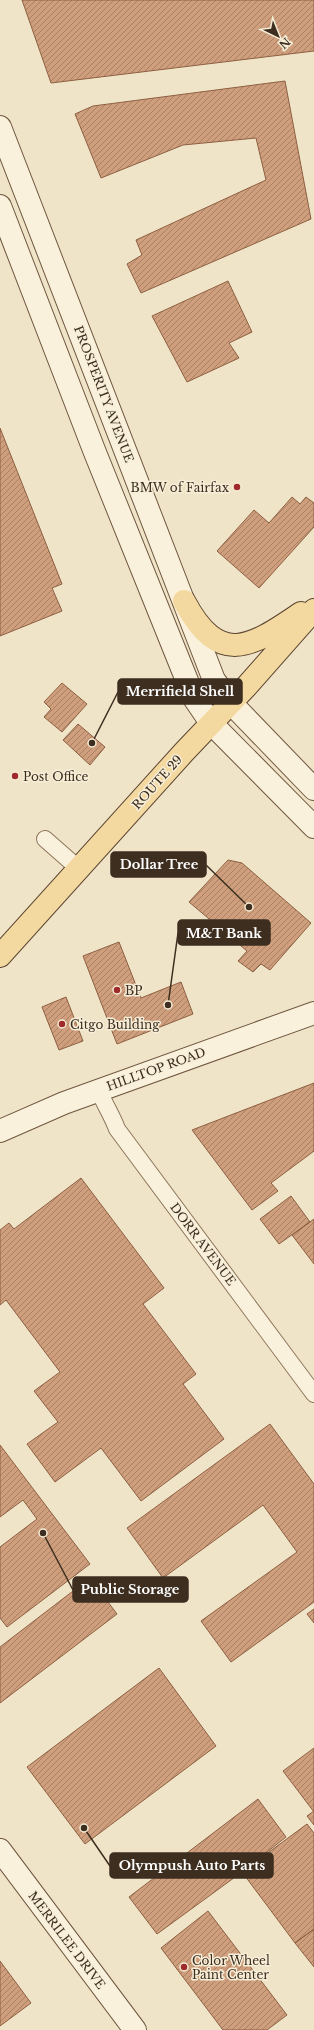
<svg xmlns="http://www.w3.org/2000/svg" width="314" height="2030" viewBox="0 0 314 2030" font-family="'Libre Baskerville',serif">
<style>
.building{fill:url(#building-hatch);stroke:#8d5f41}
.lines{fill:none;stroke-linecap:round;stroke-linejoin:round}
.street-casing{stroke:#8d765c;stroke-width:18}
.secondary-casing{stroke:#6f573f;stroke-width:24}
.primary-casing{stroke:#5b4430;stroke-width:24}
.street{stroke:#faf1dc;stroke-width:16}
.secondary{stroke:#faf1dc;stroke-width:22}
.primary{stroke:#f3d9a0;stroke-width:22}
.poi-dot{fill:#9e2a2b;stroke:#f7eed8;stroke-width:1.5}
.labels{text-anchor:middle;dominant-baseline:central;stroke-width:3;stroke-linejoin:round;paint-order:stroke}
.street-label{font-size:12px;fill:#3d2e20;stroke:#f7eed8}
.poi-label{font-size:12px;fill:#3d2e20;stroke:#f7eed8;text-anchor:start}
.leader{fill:none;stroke:#3d2e20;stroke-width:1.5}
.callout-dot{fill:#3d2e20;stroke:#f7eed8;stroke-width:1.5}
.callout{fill:#3d2e20;stroke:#3d2e20;stroke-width:1.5}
.callout-label{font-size:13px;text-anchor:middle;font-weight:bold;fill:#fff}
</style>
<defs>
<pattern id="building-hatch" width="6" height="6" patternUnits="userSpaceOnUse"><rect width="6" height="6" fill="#cf9f7d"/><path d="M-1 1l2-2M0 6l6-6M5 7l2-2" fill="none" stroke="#a98266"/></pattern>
</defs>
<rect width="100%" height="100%" fill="#f0e4c8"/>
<!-- building -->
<path class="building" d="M22,0h292v51l-263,32z
M285,81l26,138 -170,74 -14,-29 15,-9 -6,-15 130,-60 -10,-42 -73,7 -82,33 -26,-64 18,-8z
M228,281l24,51 -23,11 10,15 -52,24 -35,-66z
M0,428l62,156 -10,4 10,23 -62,25z
M292,497l8,7 6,-7 8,6v24l-55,61 -42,-37 37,-41 15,13z
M62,683l25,21 -25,28 -18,-15 7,-8 -7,-7z
M78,724l27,23 -15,18 -27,-25z
M228,860l14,3 69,60 -41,47 -9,-6 -8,8 -15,-11 9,-10 -58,-49z
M119,942l22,56 40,-16 12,32 -76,30 -34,-88z
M66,997l17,44 -24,9 -17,-43z
M314,1083v68l-43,32 7,8 -26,19 -60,-80z
M81,1178l83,110 -21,16 53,70 -13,10 41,55 -83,62 -40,-53 -46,34 -28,-38 31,-22 -24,-31 26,-19 -54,-72 -6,5v-75l9,-7 5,6z
M291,1196l19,26 -31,22 -19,-25z
M314,1219v45l-22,-29z
M270,1424l44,60v118l-83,60 -30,-41 96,-69 -34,-47 -100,73 -36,-50z
M0,1445l90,119 -83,63 -7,-9v-71l37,-28 -14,-19 -23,17z
M90,1578l27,36 -117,89v-56z
M314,1609v14l-7,-9z
M159,1668l57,78 -131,98 -58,-77z
M314,1748v64l-31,-41z
M258,1799l28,38 -44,35 -85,62 -28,-37z
M314,1811v14l-7,-9z
M307,1824l7,9v96l-19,14 -53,-71z
M208,1911l79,104 -20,15h-44l-62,-82z
M314,1929v38l-19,-24z
M0,1961l31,42 -31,23z"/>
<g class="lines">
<!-- street casing -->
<g class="street-casing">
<path id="street" d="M45,839l33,29
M99,1090c5,14 13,25 18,39l197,265"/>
</g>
<!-- secondary casing -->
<g class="secondary-casing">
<path id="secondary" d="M0,127l214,553 17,23 83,86
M0,206l94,244 100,248 17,25 103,104
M0,1131l64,-28 250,-90
M0,1850l135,180"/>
</g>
<!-- primary casing -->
<g class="primary-casing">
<path id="primary" d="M184,601c35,66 66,47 117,12
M0,956l184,-204 61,-64 69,-78"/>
</g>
<!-- street -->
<use href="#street" class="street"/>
<!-- secondary -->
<use href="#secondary" class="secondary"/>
<!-- primary -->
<use href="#primary" class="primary"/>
</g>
<!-- markers -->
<g class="poi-dot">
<circle cx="237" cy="487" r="4"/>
<circle cx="15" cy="776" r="4"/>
<circle cx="117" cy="990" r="4"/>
<circle cx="62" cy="1024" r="4"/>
<circle cx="184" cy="1967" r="4"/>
</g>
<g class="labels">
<!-- street labels -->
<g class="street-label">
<text transform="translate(104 394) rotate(69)">PROSPERITY AVENUE</text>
<text transform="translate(157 782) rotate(-48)">ROUTE 29</text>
<text transform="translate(156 1069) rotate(-20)">HILLTOP ROAD</text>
<text transform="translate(203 1244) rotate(53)">DORR AVENUE</text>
<text transform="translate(67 1940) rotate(53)">MERRILEE DRIVE</text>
</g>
<!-- poi labels -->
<g class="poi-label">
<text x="229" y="487" text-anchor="end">BMW of Fairfax</text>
<text x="23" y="776">Post Office</text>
<text x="125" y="990">BP</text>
<text x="70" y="1024">Citgo Building</text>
<text x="192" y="1960">Color Wheel<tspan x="192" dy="14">Paint Center</tspan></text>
</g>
</g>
<!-- callouts -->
<path class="leader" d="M92 743L118 692M249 907L206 865M168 1005L178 933M43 1533L73 1590M84 1828L110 1866"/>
<g class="callout-dot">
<circle cx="92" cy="743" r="4"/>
<circle cx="249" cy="907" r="4"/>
<circle cx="168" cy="1005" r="4"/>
<circle cx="43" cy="1533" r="4"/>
<circle cx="84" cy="1828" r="4"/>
</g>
<g class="callout">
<rect x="118" y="679" width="124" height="25" rx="4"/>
<rect x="111" y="852" width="95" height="25" rx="4"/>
<rect x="178" y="920" width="92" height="25" rx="4"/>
<rect x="73" y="1577" width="115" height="25" rx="4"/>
<rect x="110" y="1853" width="163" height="25" rx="4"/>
</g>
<g class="callout-label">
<text x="180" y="696">Merrifield Shell</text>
<text x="159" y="869">Dollar Tree</text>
<text x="224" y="938">M&amp;T Bank</text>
<text x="130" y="1594">Public Storage</text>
<text x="192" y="1870">Olympush Auto Parts</text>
</g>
<!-- north arrow -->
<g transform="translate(278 36) rotate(137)" stroke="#f7eed8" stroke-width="3" paint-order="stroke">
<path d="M0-3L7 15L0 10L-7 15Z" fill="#3d2e20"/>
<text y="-6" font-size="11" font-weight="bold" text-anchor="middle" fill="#3d2e20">N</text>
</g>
</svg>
